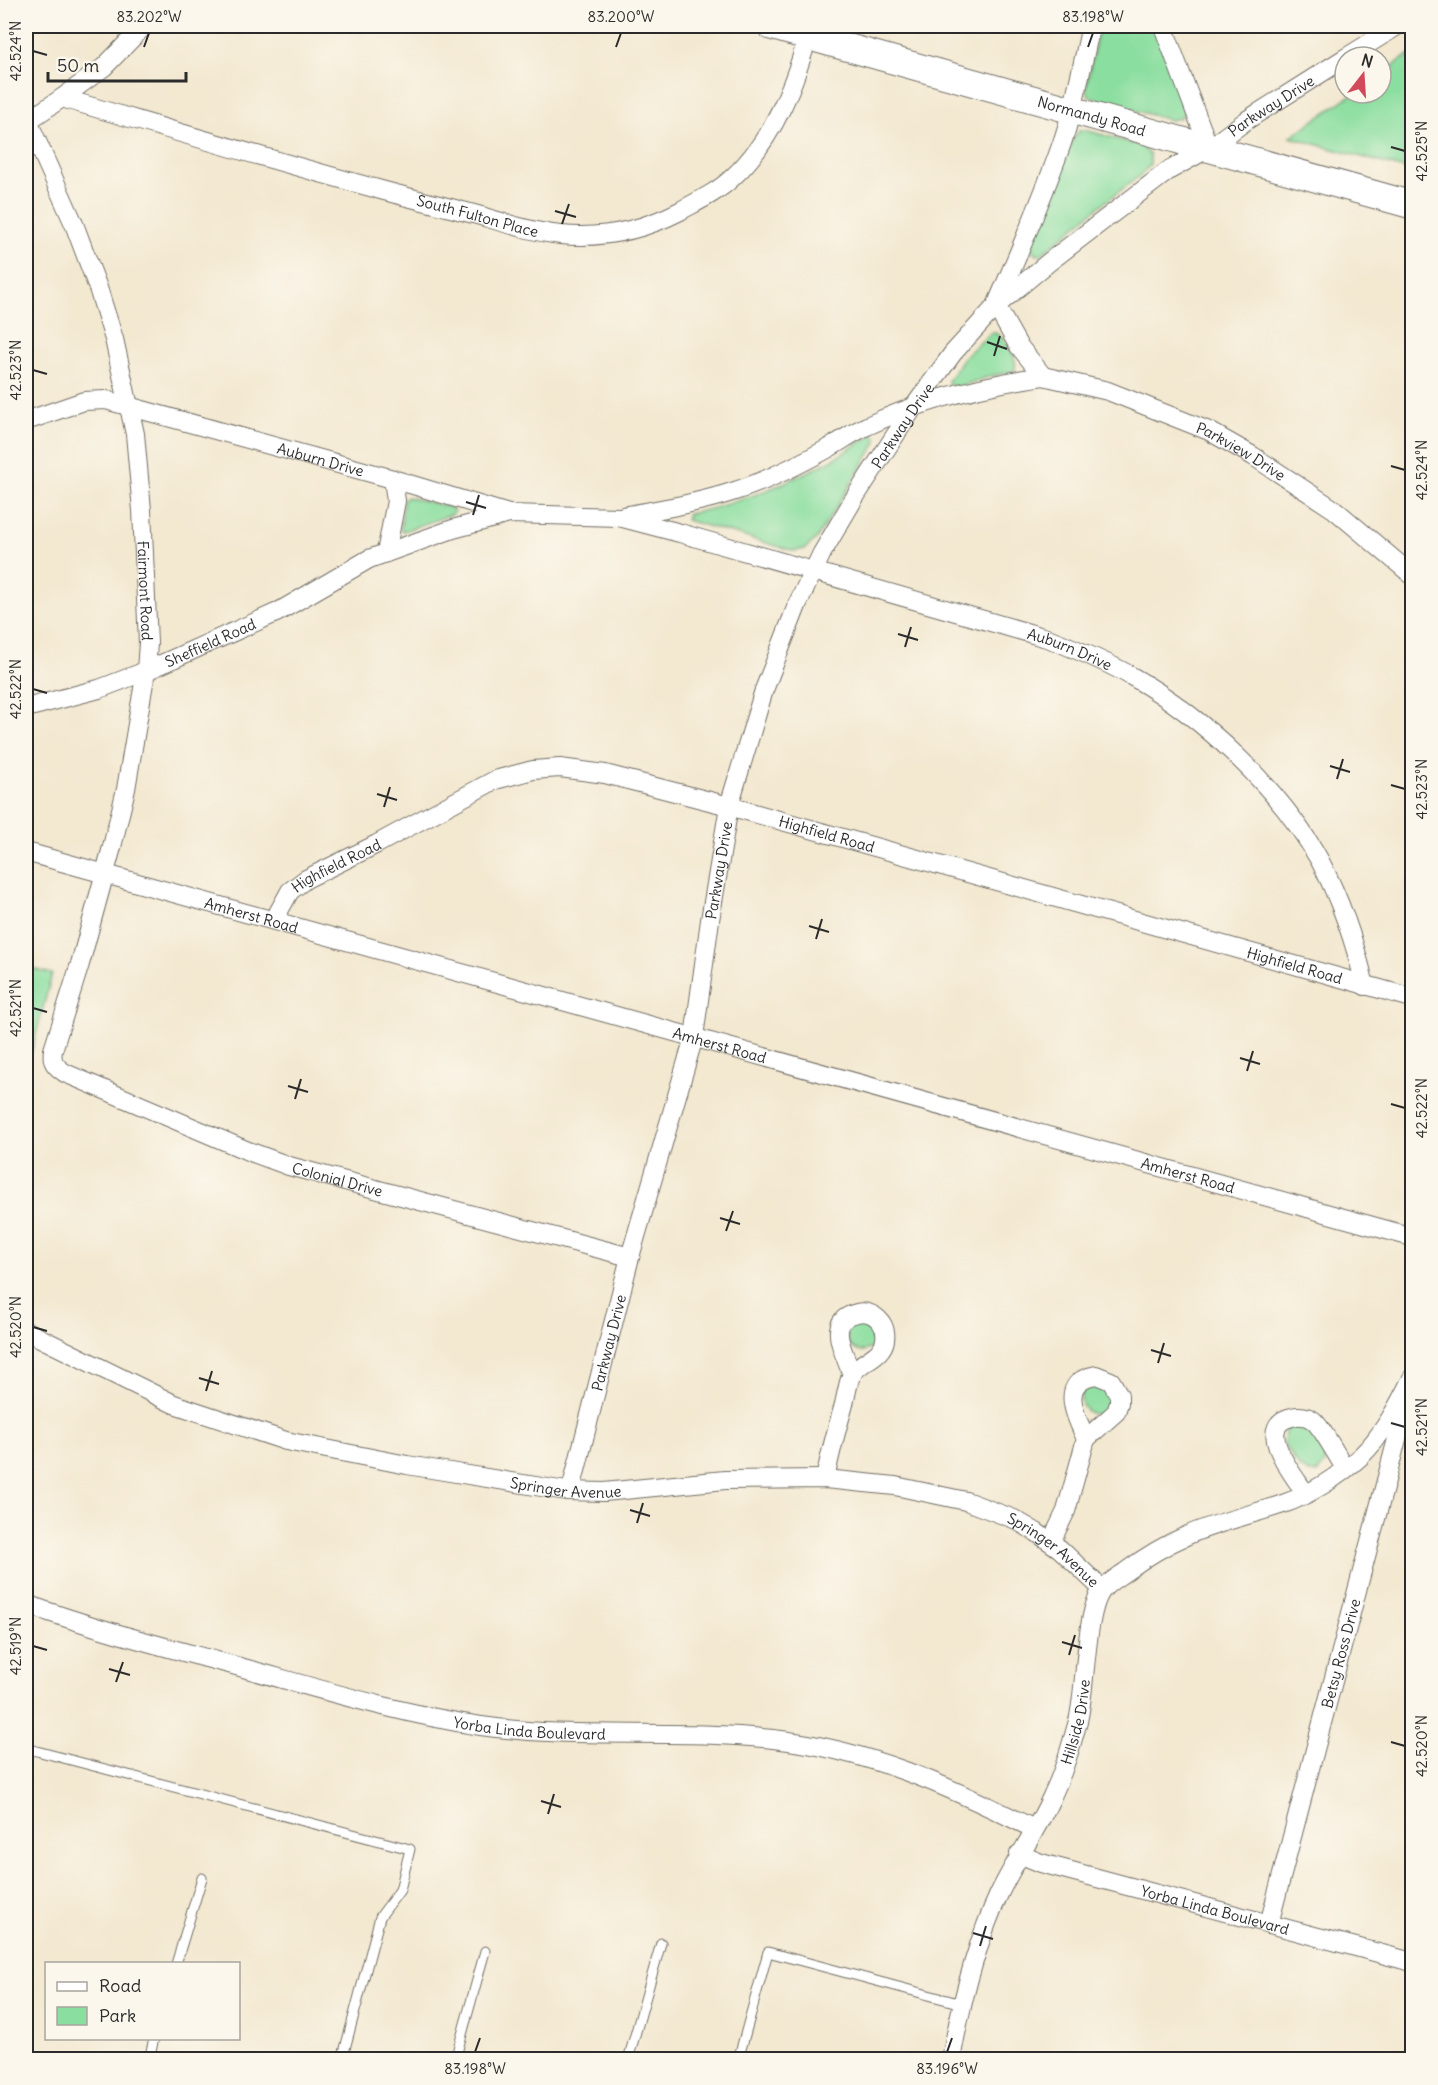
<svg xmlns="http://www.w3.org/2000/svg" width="1438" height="2085" viewBox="0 0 1438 2085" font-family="Delius,sans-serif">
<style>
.green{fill:#8ade9f;stroke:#5a8465;stroke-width:1.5}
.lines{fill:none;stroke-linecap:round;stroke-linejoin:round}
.lane-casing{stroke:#716d65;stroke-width:11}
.street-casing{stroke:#716d65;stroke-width:20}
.secondary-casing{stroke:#716d65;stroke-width:29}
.lane{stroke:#fff;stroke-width:9}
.street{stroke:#fff;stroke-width:18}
.secondary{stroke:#fff;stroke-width:27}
.ticks{fill:none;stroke:#2b2b2b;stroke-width:2}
.labels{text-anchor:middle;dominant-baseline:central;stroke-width:4.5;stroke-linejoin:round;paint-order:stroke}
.street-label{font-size:15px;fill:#2b2b2b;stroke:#fbf7ec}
.neatline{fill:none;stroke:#2b2b2b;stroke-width:2}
.ticks-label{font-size:15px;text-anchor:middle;fill:#2b2b2b}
</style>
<rect width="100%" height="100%" fill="#fbf7ec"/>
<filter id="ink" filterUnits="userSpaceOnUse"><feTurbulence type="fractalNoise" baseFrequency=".0167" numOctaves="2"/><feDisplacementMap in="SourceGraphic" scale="12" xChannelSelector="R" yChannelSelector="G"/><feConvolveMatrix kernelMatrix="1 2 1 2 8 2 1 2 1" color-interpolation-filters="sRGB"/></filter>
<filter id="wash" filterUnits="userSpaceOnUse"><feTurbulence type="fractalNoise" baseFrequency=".008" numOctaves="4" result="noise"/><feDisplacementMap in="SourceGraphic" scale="24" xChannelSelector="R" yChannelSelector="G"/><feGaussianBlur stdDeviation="1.35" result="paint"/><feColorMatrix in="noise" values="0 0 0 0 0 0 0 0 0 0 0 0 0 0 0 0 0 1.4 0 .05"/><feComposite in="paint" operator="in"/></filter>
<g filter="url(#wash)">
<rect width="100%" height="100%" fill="#f3e8d0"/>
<!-- green -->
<path class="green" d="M1099,26h58l27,81v6l-4,5 -10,2 -73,-20 -8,-4 -3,-8z
M1412,53v118l-122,-34 64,-44h27v-19z
M1085,130l57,16 8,9v10l-8,9 -50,38 -45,38 -6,4h-5l-6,-6 43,-109 6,-8z
M992,332c11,2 26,25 23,37l-4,3 -20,4 -33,11 -9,-2 -1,-4 16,-24z
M874,435l3,3v4l-60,96 -12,11 -11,2 -108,-31 2,-6c50,-10 92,-28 138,-51 16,-8 33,-22 48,-28z
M407,497l43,10 4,4 -1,3 -49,17 -3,-1 2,-29z
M26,967l26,7 -26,98z
M847 1336a15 15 0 1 1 30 0a15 15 0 1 1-30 0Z
M1081 1399a15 15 0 1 1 30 0a15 15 0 1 1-30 0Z
M1299,1423c13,6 28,26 26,41l-8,9h-8l-10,-6 -15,-23 1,-14z"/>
</g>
<g filter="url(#ink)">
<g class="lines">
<!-- lane casing -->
<g class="lane-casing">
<path id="lane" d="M26,1762l3,-13 381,100 -10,41 -20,27 -38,143
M176,1964l26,-86
M149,2060l5,-22
M455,2060l30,-109
M628,2060l33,-117
M738,2060l30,-108 194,52"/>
</g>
<!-- street casing -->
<g class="street-casing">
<g id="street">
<path id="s1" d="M1091,26c-9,39 -16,79 -29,117 -19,55 -43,109 -66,163l22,39 25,31 65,15 101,40 44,25 82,54 77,65"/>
<path d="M1163,26l46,122"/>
<path d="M1347,57l50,-31"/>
<path id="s2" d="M62,98c106,31 212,63 319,92 33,9 67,17 100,26 27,8 53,16 80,19 41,4 82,-5 119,-24 18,-10 38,-19 53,-34 42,-39 63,-97 78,-151"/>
<path id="s3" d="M28,121l46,103 24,64 16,51 21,95 7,76 6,133 -2,28 -20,118 -14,58 -32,117 -27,86c-2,12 2,16 12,23l183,78 41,15 341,91"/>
<path d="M26,122l36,-24 42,-31 40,-41"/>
<path id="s4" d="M26,421l58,-20 22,-1 287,79 116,35 110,3 61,16 370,106c28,11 57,23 83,38 70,40 148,113 187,184 21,40 35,81 45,125"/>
<path d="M623,516c38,-7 76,-13 112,-25 32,-10 63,-26 92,-42 13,-7 26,-17 40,-23 54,-25 117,-41 176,-50"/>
<path d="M386,553l10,-52 -3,-22"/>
<path id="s5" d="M26,708l73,-19 47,-18 132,-59 91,-53 84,-30 56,-15"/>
<path id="s6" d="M26,852l1386,385"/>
<path id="s7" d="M274,920l16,-29 16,-12 71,-35 118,-64 38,-10 27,-2 45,6 124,32 683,192"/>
<path id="s8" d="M26,1331l148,73 112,37 121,24 159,26 38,1 121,-12 100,-1 70,7 71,15 48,18 22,13 24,17 42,40"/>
<path d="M825,1479c5,-24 11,-48 18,-71 3,-10 4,-22 8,-32 7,-15 31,-18 34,-36 3,-16 -12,-31 -28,-27 -34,8 -11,42 -5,62"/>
<path id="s9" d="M571,1490l59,-233 64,-220 16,-117 19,-114 35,-116 34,-87 24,-50 33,-56 58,-89 40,-55 43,-47 53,-44 119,-91 41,-23 38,-28 98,-62"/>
<path d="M1306,1494c-11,-17 -54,-68 -14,-77 7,-2 16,-1 22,4 9,8 23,35 31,47"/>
<path d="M1051,1542l15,-31 20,-72 30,-27 3,-9v-8l-8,-14 -15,-6c-39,7 -20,41 -10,64"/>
<path id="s10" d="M26,1604c72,26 147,45 221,65 76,21 155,45 234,57 97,14 195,2 292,13 94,10 178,48 261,90"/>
<path id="s11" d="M1019,1854l22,9 371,99"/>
<path id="s12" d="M1269,1924l138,-523"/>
<path id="s13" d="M951,2060c10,-57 24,-114 48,-166 16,-34 39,-65 54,-100 11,-23 18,-48 25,-73 8,-31 7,-113 25,-132 6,-7 15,-12 22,-17 20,-15 40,-27 63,-37 30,-13 63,-20 95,-31 27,-9 56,-28 77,-47 23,-22 38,-51 52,-79"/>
</g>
</g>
<!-- secondary casing -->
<g class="secondary-casing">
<g id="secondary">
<path id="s14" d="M771,26l641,179"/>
</g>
</g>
<!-- lane -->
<use href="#lane" class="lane"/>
<!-- street -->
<use href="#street" class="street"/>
<!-- secondary -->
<use href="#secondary" class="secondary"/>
</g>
</g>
<!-- ticks -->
<path class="ticks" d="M144,47l5,-14M616,47l5,-14M1088,47l5,-14M33,51l14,4M1391,147l14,4M555,211l21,6M562,224l7,-20M987,342l20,7M994,356l6,-20M33,370l14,4M1391,466l14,4M466,502l20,6M473,515l6,-20M898,634l20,6M905,647l6,-20M33,689l14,4M1330,766l20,6M1337,779l6,-20M1391,785l14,4M377,794l20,6M384,807l6,-20M809,926l20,6M816,939l6,-20M33,1008l14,4M1240,1058l20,6M1247,1071l6,-20M288,1086l20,6M295,1099l6,-20M1391,1104l14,4M720,1218l20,6M726,1231l7,-20M33,1327l14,4M1151,1350l20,6M1158,1363l6,-20M199,1378l20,6M206,1391l6,-20M1391,1423l14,4M630,1510l20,6M637,1523l6,-20M1062,1642l20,6M33,1646l14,4M1069,1655l6,-20M109,1669l21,6M116,1682l7,-20M1391,1742l14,4M541,1801l20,6M548,1814l6,-20M973,1933l20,6M980,1946l6,-20M475,2052l5,-14M947,2052l5,-14"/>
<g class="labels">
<!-- street labels -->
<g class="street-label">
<text stroke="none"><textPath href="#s9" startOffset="1617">Parkway Drive</textPath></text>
<text stroke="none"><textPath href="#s14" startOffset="333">Normandy Road</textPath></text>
<text stroke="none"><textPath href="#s2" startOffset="432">South Fulton Place</textPath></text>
<text stroke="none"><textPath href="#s9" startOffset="1124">Parkway Drive</textPath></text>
<text stroke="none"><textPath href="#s1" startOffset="594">Parkview Drive</textPath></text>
<text stroke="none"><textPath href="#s4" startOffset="306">Auburn Drive</textPath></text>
<text stroke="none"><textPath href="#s3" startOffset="489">Fairmont Road</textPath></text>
<text stroke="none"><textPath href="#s5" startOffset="196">Sheffield Road</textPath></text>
<text stroke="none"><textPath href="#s4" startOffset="1082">Auburn Drive</textPath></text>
<text stroke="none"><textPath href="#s7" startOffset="608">Highfield Road</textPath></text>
<text stroke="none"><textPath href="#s7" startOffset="86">Highfield Road</textPath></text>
<text stroke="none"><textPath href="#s9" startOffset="638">Parkway Drive</textPath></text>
<text stroke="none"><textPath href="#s6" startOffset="234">Amherst Road</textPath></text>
<text stroke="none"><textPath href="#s7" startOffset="1094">Highfield Road</textPath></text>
<text stroke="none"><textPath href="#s6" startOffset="720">Amherst Road</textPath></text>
<text stroke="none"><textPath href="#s6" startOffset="1206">Amherst Road</textPath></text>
<text stroke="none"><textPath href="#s3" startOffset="1281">Colonial Drive</textPath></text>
<text stroke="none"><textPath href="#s9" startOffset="152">Parkway Drive</textPath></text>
<text stroke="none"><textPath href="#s8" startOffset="567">Springer Avenue</textPath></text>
<text stroke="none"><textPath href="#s8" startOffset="1071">Springer Avenue</textPath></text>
<text stroke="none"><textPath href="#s12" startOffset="280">Betsy Ross Drive</textPath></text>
<text stroke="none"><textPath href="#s13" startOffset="363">Hillside Drive</textPath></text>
<text stroke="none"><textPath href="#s10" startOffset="520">Yorba Linda Boulevard</textPath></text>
<text stroke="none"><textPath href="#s11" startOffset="204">Yorba Linda Boulevard</textPath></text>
</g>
</g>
<!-- margin -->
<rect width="1438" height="2085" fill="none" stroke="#fbf7ec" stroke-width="66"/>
<!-- legend -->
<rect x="45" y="1962" width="195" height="78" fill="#fbf7ec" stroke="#a8a59f" stroke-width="1.5"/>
<rect x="57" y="1982" width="30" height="9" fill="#ffffff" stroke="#a8a59f" stroke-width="1.5"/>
<text x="99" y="1992" font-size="18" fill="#2b2b2b">Road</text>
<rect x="57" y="2007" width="30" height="18" fill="#8ade9f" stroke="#a8a59f" stroke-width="1.5"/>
<text x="99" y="2022" font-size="18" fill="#2b2b2b">Park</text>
<!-- north arrow -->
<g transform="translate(1363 75) rotate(17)"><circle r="28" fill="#fbf7ec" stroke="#a8a59f" stroke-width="1.5"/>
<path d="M0-4.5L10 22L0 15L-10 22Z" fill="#d1495b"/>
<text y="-9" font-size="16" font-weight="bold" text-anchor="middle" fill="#2b2b2b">N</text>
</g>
<!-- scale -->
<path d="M48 72v9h138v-9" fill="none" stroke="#2b2b2b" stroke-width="3"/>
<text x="57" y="72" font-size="18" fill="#2b2b2b" stroke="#fbf7ec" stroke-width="4.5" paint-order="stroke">50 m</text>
<rect x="33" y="33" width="1372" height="2019" class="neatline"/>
<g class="ticks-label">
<text x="149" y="22">83.202°W</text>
<text x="621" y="22">83.200°W</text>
<text x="1093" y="22">83.198°W</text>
<text transform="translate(16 51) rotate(-90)" y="5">42.524°N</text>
<text transform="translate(1422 151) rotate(-90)" y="5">42.525°N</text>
<text transform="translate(16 370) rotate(-90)" y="5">42.523°N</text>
<text transform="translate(1422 470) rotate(-90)" y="5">42.524°N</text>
<text transform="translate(16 689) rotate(-90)" y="5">42.522°N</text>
<text transform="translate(1422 789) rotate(-90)" y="5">42.523°N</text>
<text transform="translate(16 1008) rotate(-90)" y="5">42.521°N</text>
<text transform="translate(1422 1108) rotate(-90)" y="5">42.522°N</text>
<text transform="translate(16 1327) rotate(-90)" y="5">42.520°N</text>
<text transform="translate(1422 1427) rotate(-90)" y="5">42.521°N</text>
<text transform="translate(16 1646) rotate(-90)" y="5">42.519°N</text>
<text transform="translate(1422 1746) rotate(-90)" y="5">42.520°N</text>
<text x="475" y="2074">83.198°W</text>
<text x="947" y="2074">83.196°W</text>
</g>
</svg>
